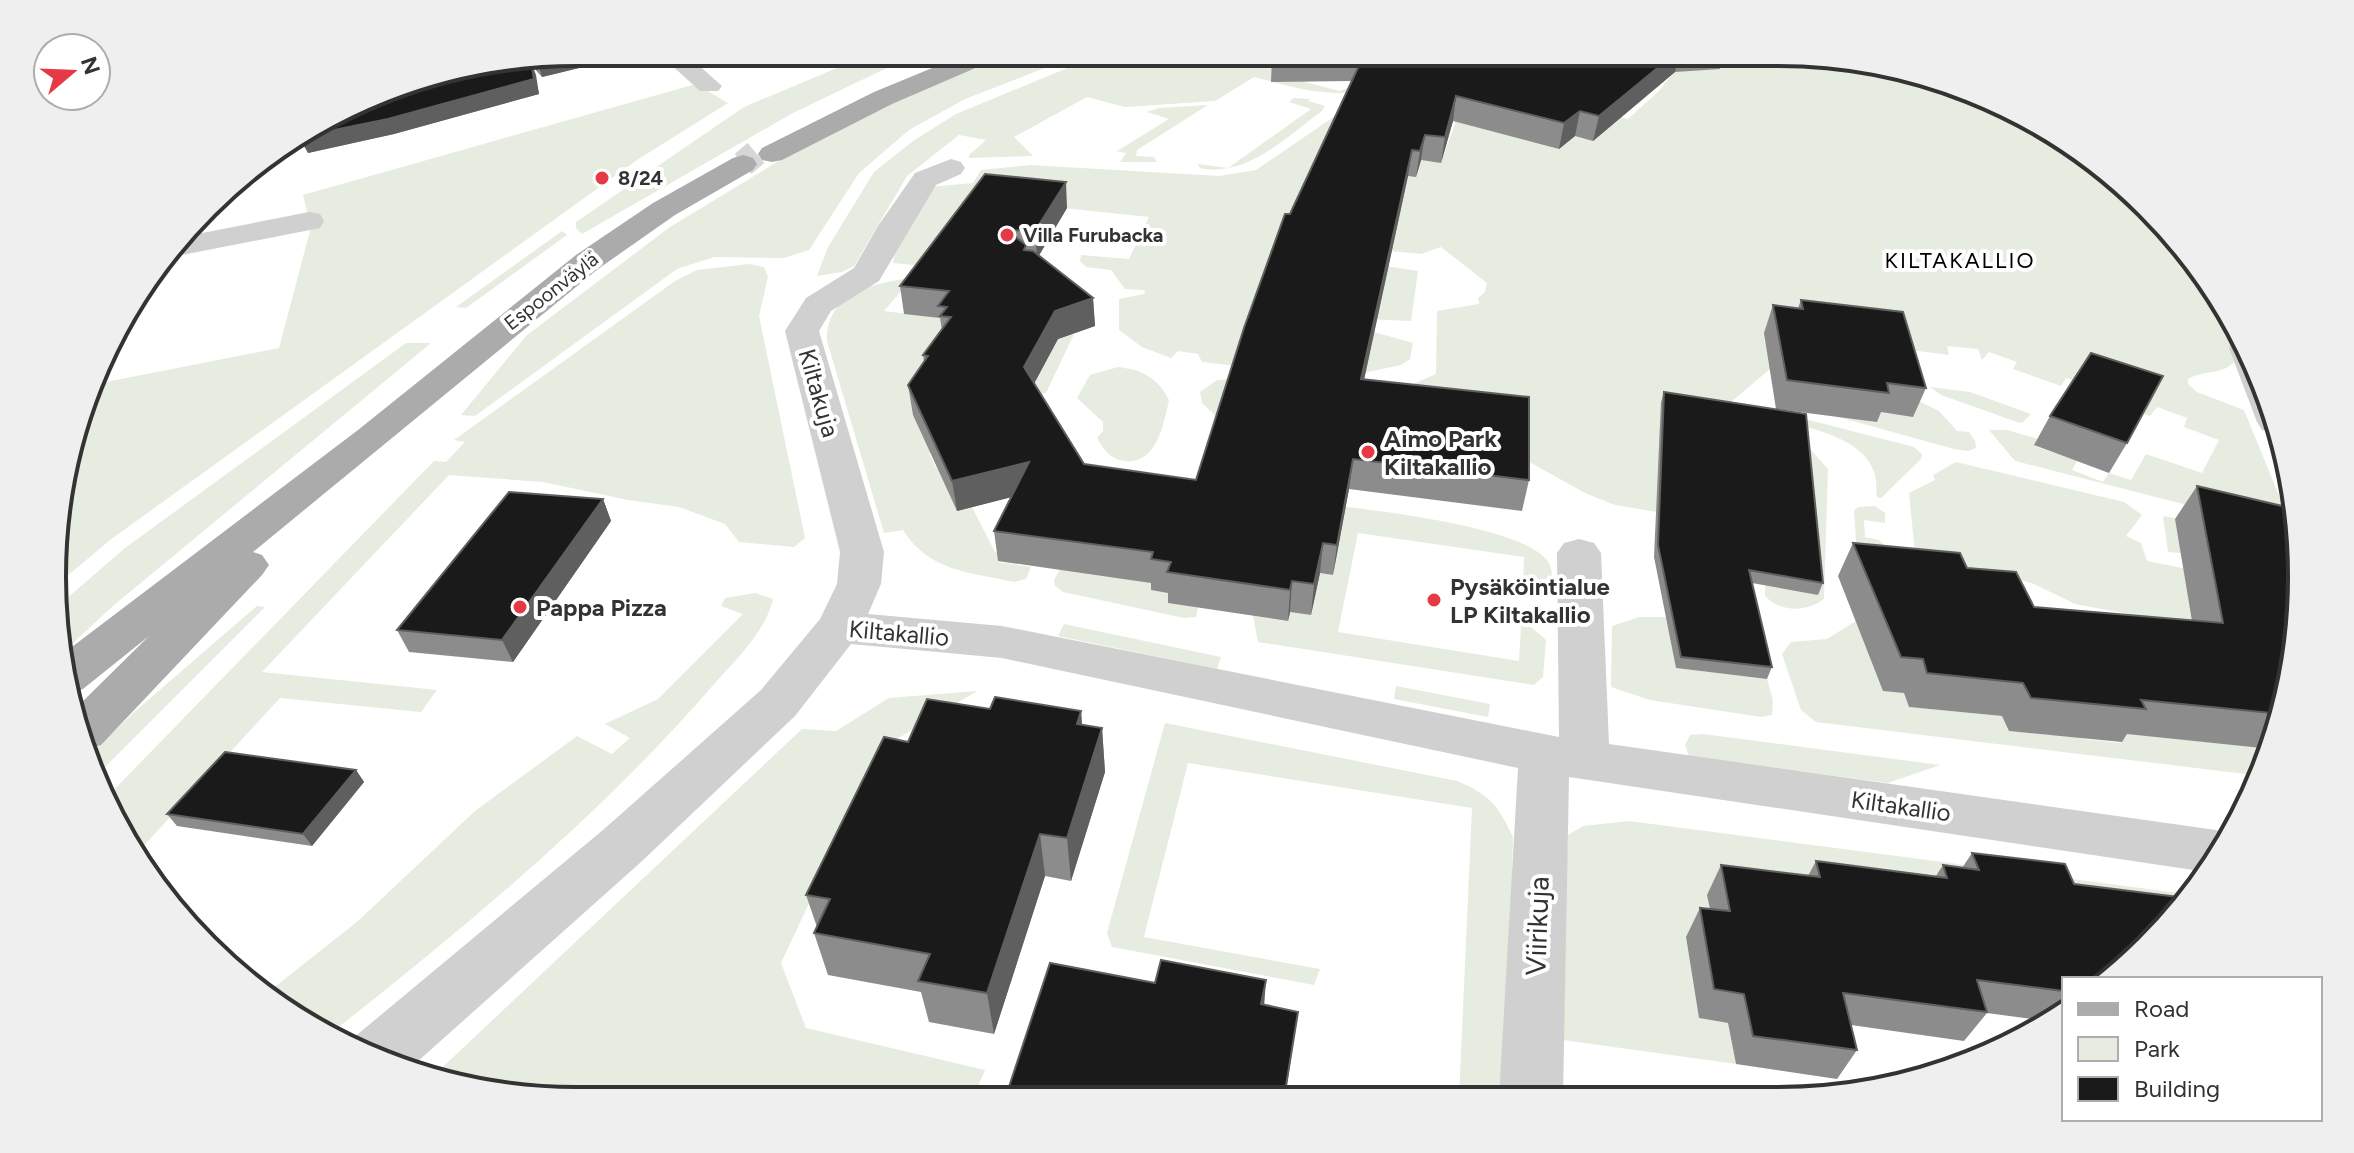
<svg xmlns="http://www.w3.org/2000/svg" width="2354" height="1153" viewBox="0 0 2354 1153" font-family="Figtree,sans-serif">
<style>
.green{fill:#e6ecdf}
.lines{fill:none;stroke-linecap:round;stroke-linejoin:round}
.primary-tunnel{stroke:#d6d6d6;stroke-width:26;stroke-dasharray:26 13;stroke-linecap:butt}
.minor{fill:#d0d0d0;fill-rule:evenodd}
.primary{fill:#ababab;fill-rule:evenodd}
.wall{fill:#8c8c8c}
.shaded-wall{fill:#5f5f5f}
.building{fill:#1a1a1a;stroke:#5f5f5f;stroke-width:2}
.poi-dot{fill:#e63946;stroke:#fff;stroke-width:3}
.labels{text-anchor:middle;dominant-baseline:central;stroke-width:8;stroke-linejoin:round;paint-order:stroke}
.far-poi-label{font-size:20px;font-weight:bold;fill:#333;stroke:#fff;text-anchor:start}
.far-street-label{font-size:20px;fill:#333;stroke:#fff}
.far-neighbourhood-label{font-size:22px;letter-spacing:2px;fill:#000;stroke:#fff}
.street-label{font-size:24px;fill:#333;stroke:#fff}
.poi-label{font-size:24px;font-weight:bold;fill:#333;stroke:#fff;text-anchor:start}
.near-street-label{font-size:28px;fill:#333;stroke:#fff}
.rim{fill:none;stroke:#333;stroke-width:4}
</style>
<rect width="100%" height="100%" fill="#fff"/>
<!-- green -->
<path class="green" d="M875,52h45l-129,62 -209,120 -6,-6v-6l168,-115z
M1086,52l-121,47 -56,31 -50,43 -50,77 -25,8 -70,-1 -37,12 -202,147 -14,-1 66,-80 143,-108 117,-71 107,-57 110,-46z
M1106,52h242l-43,30 35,9 30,-13 -13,14c-37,4 -68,-6 -103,-15l-39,24 -90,6 -38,-10 -73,40 19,19 -64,2v-3l17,-15 -27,-5 -52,41 -53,90 -12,6 -25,4 11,-29 46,-75 39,-31 43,-27z
M1628,52h150l102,10 99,30 90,49 80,65 65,79 14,28 6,49c-12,13 -31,8 -46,17v5l9,8 47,18 45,110 -24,5 -250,-64 -26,-31h18l31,9 -3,7 42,15 -5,9 31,12 6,-9 22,7 15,-26 56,19 17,-33 -35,-13 3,-9 -30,-11 -7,9 -60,-20 5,-9 -29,-9 -5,8 -48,-17 4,-7 -28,-10 -7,8 -4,-11 -31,-3 2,9 -46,-6 -133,20 -45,38 -68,105 -42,-7 -30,-12 -63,-35 -300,-36 -20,-19 -2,-11 17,-12 19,-1 170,8 30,-13 1,-63 42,-7 -1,-6 7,-6 2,-9 -46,-36 -20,7 -30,-3 -155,115 -34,-4 -4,-8 -20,-3 -7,7 -29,-11 -23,-17v-31l25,-5 1,-4 -20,-1 -14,-19 -25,-3 -6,-6 1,-6 48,4 20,-42 -161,-17 -64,66 -31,-3 6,-28 30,-48 44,-4 8,-13 49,-5 189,11 37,-6 95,-65 70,55 20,2 14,-38v-9l104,34 16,-13 46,-19 7,2 31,-28 15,-19z
M696,84l32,19 -91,57 -527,380 -51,43 3,-109 34,-90 183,-36 32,-121 -8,-32z
M1294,98l16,1 -2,2 17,5 -3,5c-36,26 -75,67 -122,57l-2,-4 30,4 83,-59 -22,-7z
M1208,105l-71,45 -1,6 18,1 3,5h-37l6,-9 -9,-2 52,-32 -22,-7 12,-4z
M562,231l5,4 -101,73 -10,-1z
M749,264l15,3 4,10 -9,39 46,222 -11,9 -55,-5 -14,-18 -46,-17 -51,-7 -85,-18 -94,-7 -187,197 175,18 -16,22 -141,-14 -141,153 -33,-42 -2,-9 330,-339 12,1 19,-20 -11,-2 221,-159 22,-11z
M1379,265l39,6 -7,50 -44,-2z
M1017,276l-74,174 -14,3 7,15 15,-4 -2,29 8,18 15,-4 23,45 7,1 -4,9 33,5 -5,12 -12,3c-45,-10 -84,-10 -111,-52l-19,3 -57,-192c-1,-48 46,-58 85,-63l-28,33 24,3 24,-32z
M1061,332l13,2 -28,59 -19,4z
M1374,332l39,11 -3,16 -9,6 -38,8z
M406,343h25l-317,262 -54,50 -4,-10 2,-39 67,-58z
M1118,367c25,3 40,11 51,33 -5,24 -13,65 -44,61 -15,-2 -21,-11 -28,-23l6,-7v-9l-26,-24 13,-23z
M1930,387l40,5 61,22 -9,9 -5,-1 -76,-27z
M1907,395l32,16 18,20 12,1 6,9 1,7 -8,3 -14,-2 -130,-36 50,-2z
M1805,419l109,28 8,7 -1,5 -40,39 -4,-1c-1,-8 0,-18 -3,-25 -9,-28 -47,-40 -72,-46z
M1809,448l19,21 -4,130c-18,13 -42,14 -59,-3v-11l52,9z
M1956,462l168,40 18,13 -16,21 15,7 6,18 76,15 -47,-57 5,34 -13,-1 -5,-36 61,11 70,134 -117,-38 -102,-19 -41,-20 -30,-9 -88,-12 -7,-70 26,-13 -2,-5z
M1275,499c49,6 255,22 275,66 2,5 2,13 3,19l-10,7 -20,-2 1,-32 -166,-24 -20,99 181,29 2,-35h9l16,14 -3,37 -9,8 -276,-43 -5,-26 34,5 3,-9 21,3 9,-42 13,2 8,-44z
M1875,506l10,7v10l-21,-3 1,17 14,3 8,8 -30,6 -3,-43 4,-4z
M1060,569l93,14 -1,7 19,3 -3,10 30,4 -2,10 -12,1 -121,-26 -8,-6 -1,-6z
M755,593l18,6c-7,32 -37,60 -58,84 -113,131 -248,243 -384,350l-64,-40 91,-72 117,-110 102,-75 35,18 18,-16 -25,-14 53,-25 85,-85 -22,-8 4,-8z
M257,606l8,1 -169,169 -6,-21 42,-41z
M1639,617h28l9,51 91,11 6,22 -1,14 -11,2 -111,-17 -39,-13 1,-61z
M1859,619l45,74 5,14 93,9 8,15 38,4 26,-12 9,16 38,4 -7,-16 40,4 5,6 112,12 -9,27 -446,-54 -15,-12 -19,-56 9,-12 36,-3z
M1064,624l157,33 -4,12 -159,-33z
M1396,686l94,18 -2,13 -94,-18z
M977,691l-95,57 -101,215 25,65 179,42 -13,30 -396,1 -102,-10 -43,-13 371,-349 34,2 53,-33z
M1165,723l292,58c33,14 41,24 56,56l-7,261h-47l13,-290 -284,-45 -44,174 176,32 -6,16 -202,-38 -5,-14z
M1703,734l237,31 -52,18 -199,-27 -4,-11 5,-10z
M1629,821l565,74 -31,31 -455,-30 7,45 -29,-3 13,80 29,5 8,41 -180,-25 12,-204 15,-9z"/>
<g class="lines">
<!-- primary-tunnel -->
<path class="primary-tunnel" d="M743,164l13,-11"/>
<!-- minor -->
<path class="minor" d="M657,52h27l38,34 -4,5h-18z
M951,159l10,3 4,6 -4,6 -25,11 -57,96 -48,30 -12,20 65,221 -3,32 -13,30 134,12 557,111 -2,-184 7,-10 15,-4 15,4 7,10 8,191 621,88 -23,40 -638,-95 -6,320 -64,1 19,-330 -516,-110 -151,-14 -56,72 -154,146 -234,209 -32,-10 -25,-16 2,-6 251,-209 158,-140 59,-71 17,-35 3,-32 -55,-221 21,-33 48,-30 24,-42 37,-53z
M309,212l11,2 4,7 -4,7 -138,27 -7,-1 17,-19z
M2242,339l20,37 17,57 -17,-3 -5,-8 -28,-74 5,-8z"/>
<!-- primary -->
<path class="primary" d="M971,52h33l-3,5 -109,47 -110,56 -10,2 -10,-2 -4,-6 4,-6 112,-56z
M743,155l10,3 4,6 -4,6 -78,45 -77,54 -345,283 9,3 7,10 -7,10 -161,170 -13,4 -12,-41 73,-72 -66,53 -12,4 -11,-37 298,-226 218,-175 77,-52 80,-45z"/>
</g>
<!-- wall -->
<path class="wall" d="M576,52h69l-103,25 -9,-10 6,27 -145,40 -86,19 -9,-15 108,-58z
M1281,52h444l-5,17 -45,3 -82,69 -18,-5 -16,13 -106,-28 -12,42 -20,-3 -5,17 -8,-1 -44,203 165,101 -7,31 -173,-22 -16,86 -13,-2 -9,42 -21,-3 -2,9 -120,-18v-10l-17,-3v-7l-153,-22 -4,-30 17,-34 -54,14 -44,-96 -5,-30 16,-23 -1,-7 19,-25 -2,-12 -36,-4 -4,-28 85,-112 82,34 -28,47 54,43 2,28 -37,13 -24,44 50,81 112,16 94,-266 62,-133 -81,1 1,-26z
M1801,300l125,88 -13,29 -32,-5 -4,10 -101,-13 -12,-76 9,-28 25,3z
M1664,392l159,191 -5,12 -66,-12 20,84 -5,12 -91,-11 -22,-111 7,-155z
M2050,416l77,27 -18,30 -75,-28z
M2197,486l95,193 -21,70 -144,-15 -5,8 -113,-11 -7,-15 -93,-9 -5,-14 -21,-2 -45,-115 15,-33 181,64 158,14 -17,-102z
M603,499l8,22 -98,141 -104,-10 -12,-22z
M1081,711l1,14 20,3 3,44 -34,109 -26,-5 -51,158 -65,-12 -8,-30 -93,-17 -14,-42 3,-6 -11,-32 102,-153z
M356,770l8,12 -52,64 -135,-20 -10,-12z
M1972,853l92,126v33l-17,9 -60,-8 -23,28 -113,-16 6,25 -20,29 -101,-15 -8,-41 -29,-5 -13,-81 14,-29 10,1 -3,-14 14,-30 87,11 8,-15 120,15 7,-11 19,3z"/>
<!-- shaded-wall -->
<path class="shaded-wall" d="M586,52h59l-103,25 -4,-14z
M1677,52h3l-5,20 -82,69 6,-25z
M531,61l5,14 3,19 -145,40 -86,19 -7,-15z
M1456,96l-3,25 -12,42 4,-26z
M1580,111l-5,25 -16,13 5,-26z
M1425,135l-4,25 -5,17 4,-26z
M1412,150l-4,26 -50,232 3,-29z
M1066,182l1,26 -30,51 -2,-28z
M1093,298l2,28 -37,13 -31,58 -3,-30 31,-56z
M1353,459l-4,30 -16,86 4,-30z
M1029,462l3,30 -75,19 -5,-30z
M603,499l8,22 -98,141 -11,-22z
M1323,543l-3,30 -9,42 3,-31z
M1292,581l-2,31 -2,9 2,-31z
M1081,711l3,43 -7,-30z
M1102,728l3,44 -34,109 -4,-43z
M356,770l8,12 -52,64 -9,-12z
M1040,834l5,42 -51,158 -7,-41z
M1266,980l-3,41 -2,-17z
M1298,1012l-13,86h-1z"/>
<!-- building -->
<path class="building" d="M576,52h10l-48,11 -4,-4z
M1281,52h396l-78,64 -19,-5 -16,12 -108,-27 -11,41 -20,-2 -5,16 -8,-1 -51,229 168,18v83l-176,-21 -16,86 -14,-2 -9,41 -22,-3 -2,9 -123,-18 4,-10 -20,-3 2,-7 -159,-21 35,-69 -77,19 -44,-96 20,-29 -5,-1 28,-38 -11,-1 7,-9 -9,-1 11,-15 -49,-5 85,-112 81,8 -31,49 -28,-1 19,15 -2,5 9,1 60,47 -38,13 -31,56 60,97 112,16 48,-152 41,-114h5l73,-157 -90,2 -1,-3z
M522,61h9l3,18 -146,40 -88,18 107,-57z
M1801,300l102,12 23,76 -39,-5 2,10 -102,-13 -14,-75 30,4z
M2091,353l72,23 -36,67 -77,-27z
M1664,392l142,22 17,169 -74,-13 23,97 -91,-10 -23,-112z
M2197,486l98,23 7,68 -10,102 -11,35 -140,-14 5,9 -115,-11 -8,-15 -96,-10 -4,-14 -22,-2 -48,-114 107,10 7,15 49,4 18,35 189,16z
M509,492l94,7 -101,141 -105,-10z
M995,697l86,14 -4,13 25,4 -35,110 -27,-4 -53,159 -69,-12 12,-27 -116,-21 16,-34 -24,-4 78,-158 24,5 19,-43 63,10z
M225,752l131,18 -53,64 -136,-20z
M1972,853l93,11 9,20 104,13 5,10 -73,72h-46v12l-87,-11 10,32 -144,-19 14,57 -104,-14 -9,-42 -30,-5 -14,-81 30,3 -9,-46 99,12 -4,-16 131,17 -4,-13 36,5z
M1161,960l105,20 -5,24 37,8 -14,86 -279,1 45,-136 105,20z"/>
<!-- markers -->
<g class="poi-dot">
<circle cx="602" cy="178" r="8"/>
<circle cx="1007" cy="235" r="8"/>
<circle cx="1368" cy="452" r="8"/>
<circle cx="1434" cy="600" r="8"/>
<circle cx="520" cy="607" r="8"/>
</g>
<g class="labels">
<!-- far-poi labels -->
<g class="far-poi-label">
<text x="618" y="178">8/24</text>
<text x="1023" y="235">Villa Furubacka</text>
</g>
<!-- far-street labels -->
<g class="far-street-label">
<text transform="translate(551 291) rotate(-38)">Espoonväylä</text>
</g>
<!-- far-neighbourhood labels -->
<g class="far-neighbourhood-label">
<text x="1960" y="260">KILTAKALLIO</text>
</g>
<!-- street labels -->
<g class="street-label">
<text transform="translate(819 393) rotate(74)">Kiltakuja</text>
<text transform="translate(899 633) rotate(5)">Kiltakallio</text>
<text transform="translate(1901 806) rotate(8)">Kiltakallio</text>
</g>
<!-- poi labels -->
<g class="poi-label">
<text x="1384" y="438">Aimo Park<tspan x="1384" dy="28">Kiltakallio</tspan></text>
<text x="1450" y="586">Pysäköintialue<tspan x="1450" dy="28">LP Kiltakallio</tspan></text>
<text x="536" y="607">Pappa Pizza</text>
</g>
<!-- near-street labels -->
<g class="near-street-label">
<text transform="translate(1537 926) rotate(-88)">Viirikuja</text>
</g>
</g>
<!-- crop -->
<path d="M0 0H2354V1153H0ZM576 66H1778A510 510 0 0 1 2288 576V577A510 510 0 0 1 1778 1087H576A510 510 0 0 1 66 577V576A510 510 0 0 1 576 66Z" fill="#efefef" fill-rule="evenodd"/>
<path class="rim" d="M576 66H1778A510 510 0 0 1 2288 576V577A510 510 0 0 1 1778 1087H576A510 510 0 0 1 66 577V576A510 510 0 0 1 576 66Z"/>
<!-- legend -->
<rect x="2062" y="977" width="260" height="144" fill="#ffffff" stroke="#adadad" stroke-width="2"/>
<rect x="2078" y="1003" width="40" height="12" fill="#ababab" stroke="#adadad" stroke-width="2"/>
<text x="2134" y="1017" font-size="24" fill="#333333">Road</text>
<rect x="2078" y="1037" width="40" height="24" fill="#e6ecdf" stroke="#adadad" stroke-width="2"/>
<text x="2134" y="1057" font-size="24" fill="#333333">Park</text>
<rect x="2078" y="1077" width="40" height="24" fill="#1a1a1a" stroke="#adadad" stroke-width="2"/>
<text x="2134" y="1097" font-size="24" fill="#333333">Building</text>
<!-- north arrow -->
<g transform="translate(72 72) rotate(71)"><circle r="38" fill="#ffffff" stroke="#adadad" stroke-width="2"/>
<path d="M0-6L14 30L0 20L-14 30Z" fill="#e63946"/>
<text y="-12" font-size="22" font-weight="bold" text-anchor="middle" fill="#333333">N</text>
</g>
</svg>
